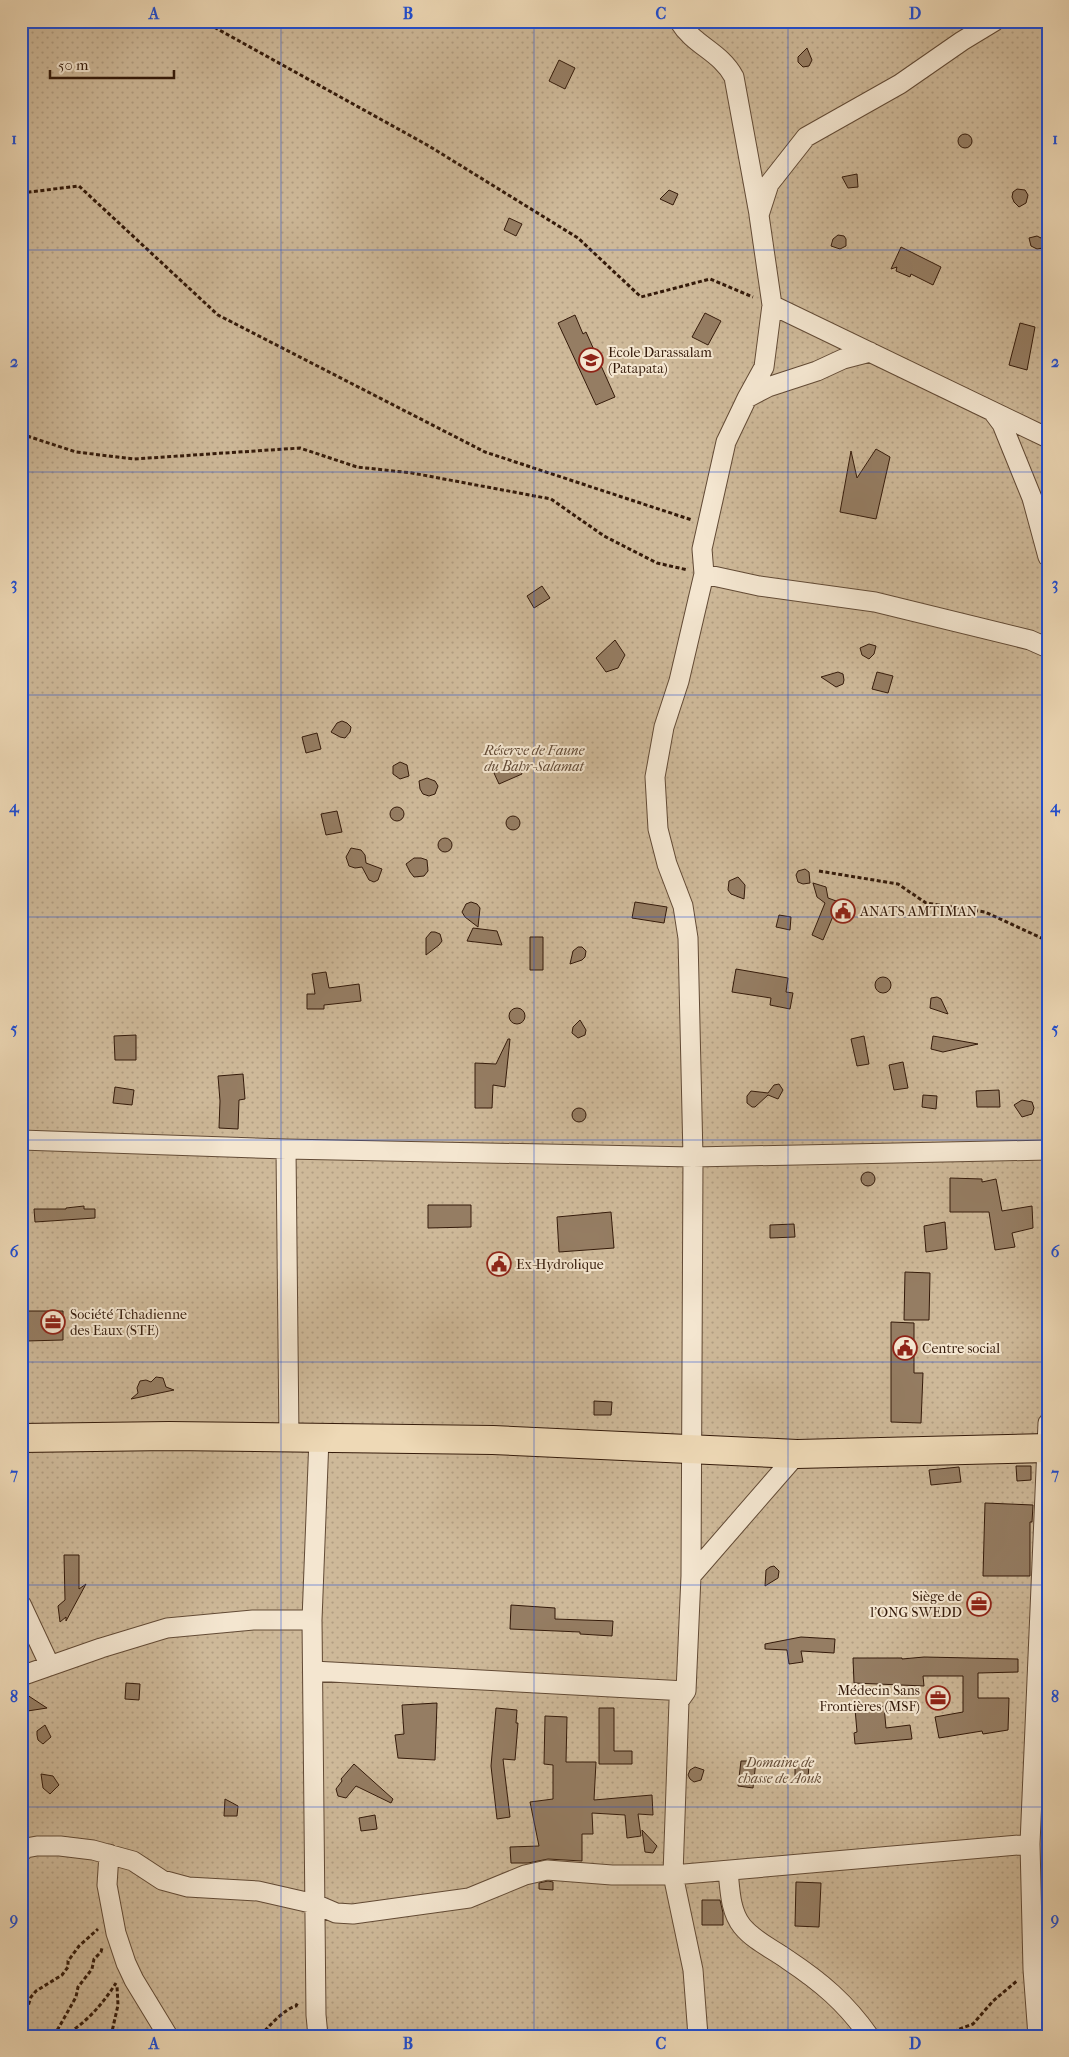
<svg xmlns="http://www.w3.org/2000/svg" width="1069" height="2057" viewBox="0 0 1069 2057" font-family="'IM FELL French Canon',serif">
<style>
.green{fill:url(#green-dots);stroke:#816a52}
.building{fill:#957d63;stroke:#341a0a}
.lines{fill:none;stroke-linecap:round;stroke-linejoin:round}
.street-casing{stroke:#624a35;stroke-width:21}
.primary-casing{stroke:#341a0a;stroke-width:30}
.path{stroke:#341a0a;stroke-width:3;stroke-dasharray:4 2.5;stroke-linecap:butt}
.street{stroke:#f4e6d0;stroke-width:19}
.primary{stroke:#eed9b6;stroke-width:28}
.grid{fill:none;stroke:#1d4ed8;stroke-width:1;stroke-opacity:0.55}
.labels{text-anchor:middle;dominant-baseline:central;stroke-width:4;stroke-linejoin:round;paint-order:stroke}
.poi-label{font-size:14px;fill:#341a0a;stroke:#f4e6d0;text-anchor:start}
.park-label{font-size:14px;font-style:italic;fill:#624a35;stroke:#f4e6d0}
.neatline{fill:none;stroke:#1d4ed8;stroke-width:2}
.grid-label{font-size:16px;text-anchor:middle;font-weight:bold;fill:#1d4ed8}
</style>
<defs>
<pattern id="green-dots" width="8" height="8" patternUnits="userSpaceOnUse" patternTransform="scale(1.25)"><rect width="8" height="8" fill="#ceb999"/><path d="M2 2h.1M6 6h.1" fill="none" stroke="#b29e82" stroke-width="1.8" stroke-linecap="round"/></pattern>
</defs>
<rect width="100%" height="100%" fill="#eed9b6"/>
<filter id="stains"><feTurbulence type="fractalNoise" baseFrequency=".004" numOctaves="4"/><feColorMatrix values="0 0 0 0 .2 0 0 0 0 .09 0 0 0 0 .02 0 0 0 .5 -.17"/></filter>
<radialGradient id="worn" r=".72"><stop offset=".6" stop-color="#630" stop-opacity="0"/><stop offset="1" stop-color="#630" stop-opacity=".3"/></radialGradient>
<!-- green -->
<path class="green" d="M21,21h1027v2015h-1027z"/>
<!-- building -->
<path class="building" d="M807,48l5,12 -3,6 -6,1 -5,-5v-5z
M559,60l16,8 -10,21 -16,-8z
M958 141a7 7 0 1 1 14 0a7 7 0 1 1-14 0Z
M857,174l1,13 -10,1 -6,-11z
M1017,189l8,1 3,5 -2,8 -7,4 -5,-5 -2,-5 1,-5z
M669,190l9,4 -5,11 -13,-6z
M509,218l13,6 -6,12 -12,-6z
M838,235l6,1 2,3v7l-6,3 -9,-3 2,-7z
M1037,236l6,3v9l-6,1 -6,-3 -2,-8z
M901,247l40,20 -8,18 -22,-11 -1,3 -14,-6 1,-4 -6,2z
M705,313l16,8 -13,24 -16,-8z
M575,315l8,19 3,-2 29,65 -19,8 -38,-82z
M1020,323l15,4 -8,43 -18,-5z
M876,449l14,8 -14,62 -36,-7 11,-61 6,27z
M542,586l8,12 -16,10 -7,-12z
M615,640l10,15 -7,13 -12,4 -10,-14z
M869,644l7,2 -2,8 -5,5 -7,-4 -2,-7z
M838,672l5,2 1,6 -1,4 -7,3 -15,-10z
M877,672l16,4 -5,17 -16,-4z
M342,721l5,2 4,4 -1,5 -5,6 -5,-1 -9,-5 6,-9z
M317,733l4,16 -15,4 -4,-16z
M400,762l7,3 2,11 -9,3 -7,-5v-8z
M516,762l6,12 -23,10 -5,-11z
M427,778l8,3 3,5 -3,8 -6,2 -6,-2 -3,-5 -1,-8z
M390 814a7 7 0 1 1 14 0a7 7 0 1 1-14 0Z
M337,811l5,21 -16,3 -5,-21z
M506 823a7 7 0 1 1 14 0a7 7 0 1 1-14 0Z
M438 845a7 7 0 1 1 14 0a7 7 0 1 1-14 0Z
M351,848l10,2 4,5 1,8 16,6 -4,11 -4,2 -5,-2 -7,-13 -7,1 -6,-2 -3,-9z
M414,858h7l6,2 1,11 -4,5 -10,1 -4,-5 -4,-8z
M805,869l4,3 1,11 -7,1 -5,-2 -2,-7 2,-4z
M738,877l7,8 -1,14 -13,-5 -3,-4 1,-9z
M813,883l13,4 2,11 11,4 -16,38 -11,-5 13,-32 -8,-6z
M471,902l6,2 3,4 -2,19 -13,-10 -3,-5 4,-8z
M635,902l32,5 -3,16 -32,-5z
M779,915l12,2 -1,13 -14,-3z
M473,928l24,3 5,14 -35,-4z
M431,932h4l5,2 2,7 -3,4 -13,10v-17z
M530,937h13v33h-13z
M578,947h4l4,4 -1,6 -3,3 -12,4 3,-13z
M736,969l52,9 -2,14 7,1 -3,16 -20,-4 1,-7 -39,-6z
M326,972l3,16 30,-4 2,17 -37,4v4h-17v-15h8l-3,-20z
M875 985a8 8 0 1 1 16 0a8 8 0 1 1-16 0Z
M937,997l4,2 7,15 -18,-6 1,-10z
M509 1016a8 8 0 1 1 16 0a8 8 0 1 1-16 0Z
M580,1020l6,10 -1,5 -7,3 -6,-5 1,-6z
M136,1035v25h-21l-1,-24z
M864,1036l5,28 -12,2 -6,-27z
M933,1036l45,8 -35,8 -12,-3z
M508,1039h2l-5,48 -12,-2 -1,23h-17v-45l21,1z
M903,1062l5,26 -14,2 -5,-25z
M243,1074l2,25 -6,1 -1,29 -19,-1 1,-27 -2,-25z
M779,1084l4,6 -5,9 -10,-4 -13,12h-3l-5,-4v-7l4,-5 17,2 6,-8z
M115,1087l19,3 -2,15 -19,-2z
M999,1090l1,17h-23l-1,-16z
M923,1095l14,1 -1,13 -14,-2z
M1022,1100l10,2 2,6 -2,6 -10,3 -8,-12z
M572 1115a7 7 0 1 1 14 0a7 7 0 1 1-14 0Z
M861 1179a7 7 0 1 1 14 0a7 7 0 1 1-14 0Z
M950,1178l32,1v3l14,-3 6,32 30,-5 1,22 -21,5 3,14 -20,3 -6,-38h-39z
M428,1205h43v22l-43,1z
M84,1206v3h11v9l-60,4 -1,-13h32v-1z
M611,1212l3,36 -55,4 -2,-35z
M945,1222l2,27 -21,3 -2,-26z
M794,1224l1,13 -25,1v-13z
M905,1272l25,1 -1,47h-25z
M24,1311h39v29l-37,1z
M891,1322l23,1v50h9l-2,50 -30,-1z
M156,1377l7,1 3,9 8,3 -43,9 7,-6 -1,-5 3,-7 6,-1 5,2z
M594,1401l18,1 -1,13h-17z
M1016,1466h15v14l-14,1z
M959,1467l2,15 -30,3 -2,-15z
M985,1503l48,2 -1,17h-2v54h-47z
M64,1555h15v34l7,-5 -20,37v-4l-6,5 -2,-16 7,-6z
M774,1566l5,5 -1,7 -13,8 1,-16 4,-3z
M511,1605l44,3v11l58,2 -1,15 -32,-2v-2l-70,-3z
M801,1637l34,2 -1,14 -33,-2 2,11 -14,2 -2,-14 -22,-1v-5z
M924,1657l94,2v13l-40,1v25h31l-1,32 -25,4 -1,-3 -43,7 -4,-21 28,-5v-36h-40l1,10 -70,-3 -1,-25h49v1z
M126,1683l14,1 -1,16 -14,-1z
M21,1691l26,17 -26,4z
M437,1703l-2,57 -37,-2 -3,-23 9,-1 -2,-29z
M884,1706l2,22 24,-3 2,14 -57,5 -1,-11 3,-1 -2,-23z
M496,1708l21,2 -1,13h2l-3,37 -12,-1 7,58 -13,2 -6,-53z
M599,1708h15v43h18v13h-33z
M545,1716l22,1 -1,45h30l-2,38 58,-5 1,20 -15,-1 3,22 -14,2 -2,-23 -33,-2 1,21h-11v27l-34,-2 -20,4h-17l-1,-16 29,-1 -9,-44 23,-3v-34l-9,-1z
M45,1725l6,12 -8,7 -5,-4 -1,-5v-4z
M741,1761h15l-3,27 -15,-2z
M354,1764l39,35 -2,4 -35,-17 -10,12 -8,-2 -2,-7 6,-8 -1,-2z
M795,1765h14l-1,13h-13z
M695,1767l9,3 -3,10 -7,2 -4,-3 -2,-4 2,-5z
M41,1774l12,2 6,9 -9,9 -7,-6z
M225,1799l13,7 -1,10h-13z
M375,1815l2,14 -16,2 -2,-13z
M642,1830l15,16 -4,7 -8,-1z
M548,1881l5,1v8l-14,-1v-6z
M796,1882l25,1 -2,44 -24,-1z
M702,1900h18l3,13v12h-21z"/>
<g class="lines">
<!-- street casing -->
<g class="street-casing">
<path id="street" d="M679,21c15,25 41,30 55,56l25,137
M772,305l276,133
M747,398l17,-31 8,-62 -13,-90 10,-31 37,-47 94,-53 62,-43 33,-20
M993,412l9,12 30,74 16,59
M704,574l-2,-25 24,-107 21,-44 21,-11 49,-16 26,-12 27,-7
M21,1140l265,9 407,8 355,-7
M286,1149l3,289
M691,1576l106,-122
M21,1604l29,62
M313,1671l373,20
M21,1676l80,-28 66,-20 86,-8h59
M21,1852l5,-4 11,-2h23l33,4 40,11 29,19 26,7 70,4 57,13 21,9 17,1 116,-16 56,-23 22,-5 65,5h61l357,-31
M109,1854l-2,31 9,48 10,30 8,17 34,56
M728,1871c2,18 2,40 14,55 12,15 31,23 46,34 33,22 58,43 81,76
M318,2036l-2,-21 -4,-395 7,-182
M698,2036l-5,-66 -20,-95 6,-174 7,-10 5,-115 2,-419 -5,-219 -5,-32 -16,-42 -9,-35 -3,-52 9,-50 15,-46 25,-107 55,12 116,16 155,38 18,8
M1038,2036l-5,-67 -3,-125 18,-421"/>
</g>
<!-- primary casing -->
<g class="primary-casing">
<path id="primary" d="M21,1438l148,-2 324,4 304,14 251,-6"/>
</g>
<!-- path -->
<path class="path" d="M203,21l226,125 149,92 63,59 69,-18 43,18
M21,193l58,-7 139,129 267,137 207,68
M21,434l55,18 58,7 166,-11 57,19 55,6 139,26 53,37 53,27 31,7
M819,871l79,13 28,19 59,9 63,29
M23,2036l2,-4v-17l6,-18 5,-6 26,-16 6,-8v-6l11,-15 19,-17
M54,2036l22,-39 2,-10 14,-18 2,-10 7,-7 1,-4
M64,2036c22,-13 38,-31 52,-53
M111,2036l7,-31 -1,-19
M261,2036c6,-9 25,-28 35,-30l2,-4
M941,2036l32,-12 20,-23 25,-21"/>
<!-- street -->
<use href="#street" class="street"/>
<!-- primary -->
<use href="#primary" class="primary"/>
</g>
<!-- grid -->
<path class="grid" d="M281,21v2015M534,21v2015M788,21v2015M21,250h1027M21,472h1027M21,695h1027M21,917h1027M21,1140h1027M21,1362h1027M21,1585h1027M21,1807h1027"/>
<!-- icons -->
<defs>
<g id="school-ring" transform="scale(1.25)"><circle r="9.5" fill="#f4e6d0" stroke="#8f2418" stroke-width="1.5"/><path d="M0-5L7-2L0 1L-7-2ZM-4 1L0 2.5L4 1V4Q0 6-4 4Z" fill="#8f2418"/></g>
<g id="civic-ring" transform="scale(1.25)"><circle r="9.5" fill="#f4e6d0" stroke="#8f2418" stroke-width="1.5"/><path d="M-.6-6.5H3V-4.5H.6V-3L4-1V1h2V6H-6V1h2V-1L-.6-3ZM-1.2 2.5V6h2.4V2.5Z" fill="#8f2418"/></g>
<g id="office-ring" transform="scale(1.25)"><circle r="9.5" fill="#f4e6d0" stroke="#8f2418" stroke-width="1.5"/><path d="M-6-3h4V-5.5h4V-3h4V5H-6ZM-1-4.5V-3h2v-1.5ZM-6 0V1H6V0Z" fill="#8f2418"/></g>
</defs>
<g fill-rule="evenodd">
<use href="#school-ring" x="591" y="360"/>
<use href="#civic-ring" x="843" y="911"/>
<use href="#civic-ring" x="499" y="1264"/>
<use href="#office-ring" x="53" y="1322"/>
<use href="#civic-ring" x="905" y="1348"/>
<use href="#office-ring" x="979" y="1604"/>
<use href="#office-ring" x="938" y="1698"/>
</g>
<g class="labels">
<!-- poi labels -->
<g class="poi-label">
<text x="608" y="352">Ecole Darassalam<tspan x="608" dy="16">(Patapata)</tspan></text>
<text x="860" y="911">ANATS AMTIMAN</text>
<text x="516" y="1264">Ex-Hydrolique</text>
<text x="70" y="1314">Société Tchadienne<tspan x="70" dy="16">des Eaux (STE)</tspan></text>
<text x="922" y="1348">Centre social</text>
<text x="962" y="1596" text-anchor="end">Siège de<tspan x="962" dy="16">l'ONG SWEDD</tspan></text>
<text x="920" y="1690" text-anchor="end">Médecin Sans<tspan x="920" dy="16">Frontières (MSF)</tspan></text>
</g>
<!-- park labels -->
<g class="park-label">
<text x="534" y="750">Réserve de Faune<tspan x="534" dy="16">du Bahr-Salamat</tspan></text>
<text x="780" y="1762">Domaine de<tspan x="780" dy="16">chasse de Aouk</tspan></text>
</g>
</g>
<!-- margin -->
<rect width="1069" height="2057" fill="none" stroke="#eed9b6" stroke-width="55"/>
<!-- scale -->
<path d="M50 70v8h124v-8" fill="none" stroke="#341a0a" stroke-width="2.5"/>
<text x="58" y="70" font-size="15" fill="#341a0a" stroke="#f4e6d0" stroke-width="4" paint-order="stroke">50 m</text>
<rect x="28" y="28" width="1014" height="2002" class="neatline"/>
<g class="grid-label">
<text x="154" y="19">A</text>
<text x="408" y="19">B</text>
<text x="661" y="19">C</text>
<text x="915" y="19">D</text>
<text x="14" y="144">1</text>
<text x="1055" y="144">1</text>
<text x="14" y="367">2</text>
<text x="1055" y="367">2</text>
<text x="14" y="589">3</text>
<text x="1055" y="589">3</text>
<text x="14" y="812">4</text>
<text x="1055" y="812">4</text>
<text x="14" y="1034">5</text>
<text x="1055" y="1034">5</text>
<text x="14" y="1257">6</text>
<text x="1055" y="1257">6</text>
<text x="14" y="1479">7</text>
<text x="1055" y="1479">7</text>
<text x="14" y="1702">8</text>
<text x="1055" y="1702">8</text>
<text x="14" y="1924">9</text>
<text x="1055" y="1924">9</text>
<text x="154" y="2049">A</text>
<text x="408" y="2049">B</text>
<text x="661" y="2049">C</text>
<text x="915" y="2049">D</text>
</g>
<rect width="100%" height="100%" filter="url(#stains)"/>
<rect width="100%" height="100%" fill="url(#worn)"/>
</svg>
